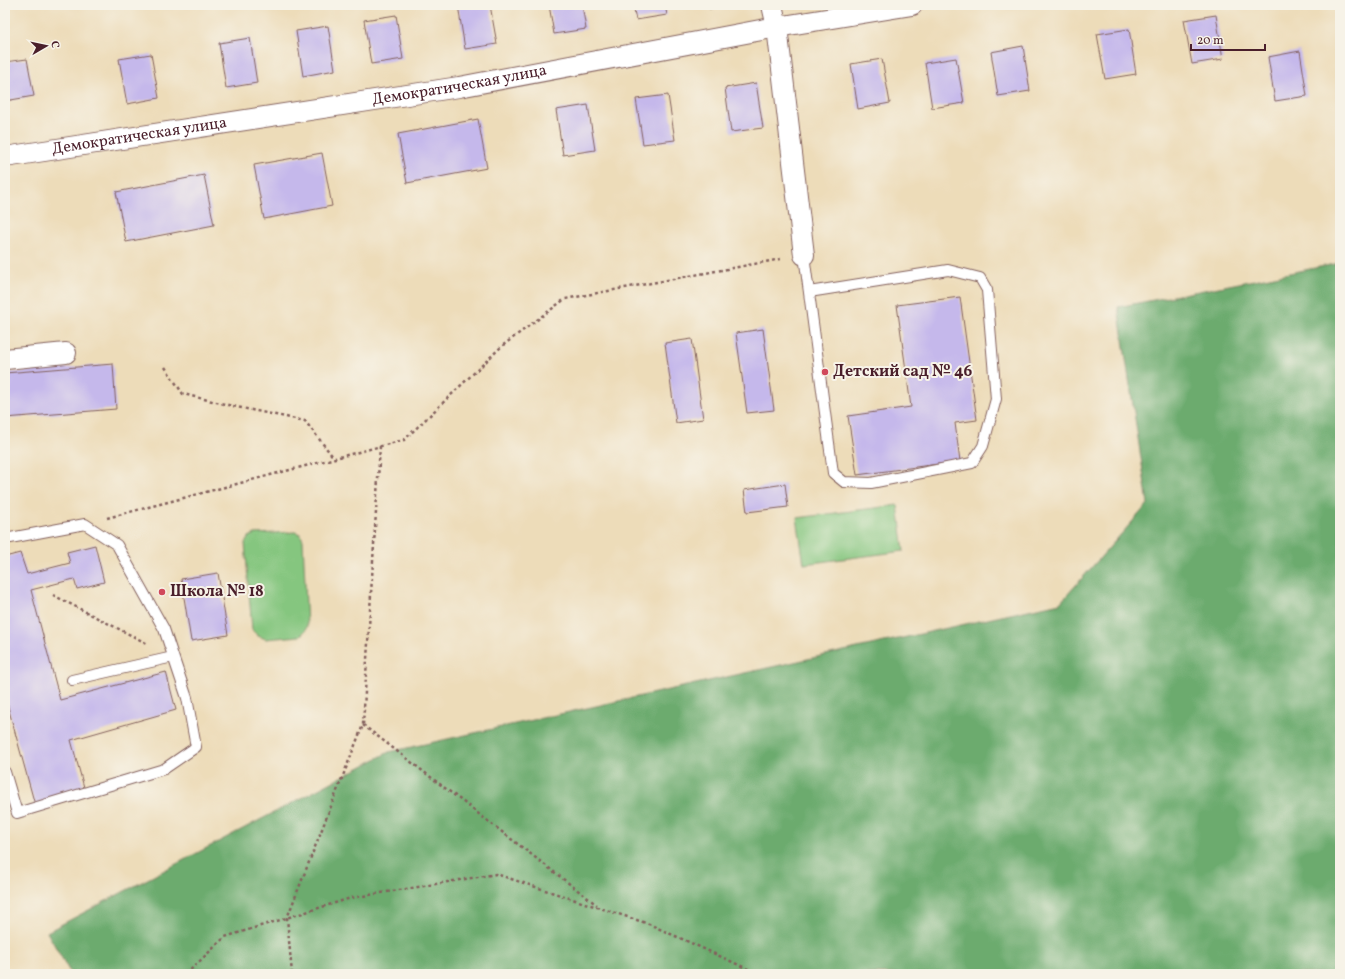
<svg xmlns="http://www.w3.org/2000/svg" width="1345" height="979" viewBox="0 0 1345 979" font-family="Vollkorn,serif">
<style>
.green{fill:#85c67f;stroke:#687255}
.forest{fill:#6cab6e;stroke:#5b654c}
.building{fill:#c5b8eb}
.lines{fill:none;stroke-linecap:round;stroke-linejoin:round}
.lane-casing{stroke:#83615d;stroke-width:12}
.street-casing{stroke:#83615d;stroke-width:22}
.path{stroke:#83615d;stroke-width:2.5;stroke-dasharray:3 3;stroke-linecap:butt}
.lane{stroke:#fff;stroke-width:10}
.street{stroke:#fff;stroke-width:20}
.poi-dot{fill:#d1495b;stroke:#f7f3e8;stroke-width:1.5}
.labels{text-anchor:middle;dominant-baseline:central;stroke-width:4;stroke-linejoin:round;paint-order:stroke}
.street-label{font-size:16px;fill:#4a1f2b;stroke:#f7f3e8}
.poi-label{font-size:16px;font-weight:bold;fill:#4a1f2b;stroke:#f7f3e8;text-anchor:start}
</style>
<rect width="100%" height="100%" fill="#f7f3e8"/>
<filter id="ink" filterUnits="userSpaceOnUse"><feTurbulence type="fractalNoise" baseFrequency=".025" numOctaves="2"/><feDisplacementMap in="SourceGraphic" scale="8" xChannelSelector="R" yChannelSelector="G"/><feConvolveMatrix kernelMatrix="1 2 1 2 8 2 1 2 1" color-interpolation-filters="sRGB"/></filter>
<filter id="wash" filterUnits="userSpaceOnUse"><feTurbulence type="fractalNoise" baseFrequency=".012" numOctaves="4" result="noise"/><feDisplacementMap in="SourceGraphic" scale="16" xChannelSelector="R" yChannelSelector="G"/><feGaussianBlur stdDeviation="0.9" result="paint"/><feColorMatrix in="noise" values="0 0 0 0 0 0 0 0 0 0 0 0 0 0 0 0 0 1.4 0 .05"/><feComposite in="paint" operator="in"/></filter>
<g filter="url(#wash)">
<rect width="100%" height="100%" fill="#eddcb9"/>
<!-- green -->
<path class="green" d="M898,505l6,46 -100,13 -7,-46z
M295,532l5,2 3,6 4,86 -2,5 -5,5 -34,3 -8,-3 -6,-6 -7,-87 4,-6 6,-3z"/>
<!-- forest -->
<path class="forest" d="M1340,263v711h-1269l-24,-42 342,-180 671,-149 88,-99 -30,-197z"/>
<g id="blocks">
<!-- building -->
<path class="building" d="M458,5h32l7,39 -32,5z
M549,5h33l4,24 -32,5z
M633,5h32l2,10 -31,5z
M709,5h18v1l-18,3z
M396,15l7,44 -32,5 -7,-44z
M1216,15l7,44 -31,5 -8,-44z
M328,26l7,44 -32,6 -7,-45z
M1129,29l7,45 -31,5 -8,-45z
M250,38l7,45 -31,5 -7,-45z
M1023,46l7,45 -32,5 -7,-44z
M1300,51l7,45 -32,5 -7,-44z
M151,54l8,44 -32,6 -8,-45z
M956,58l8,45 -32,5 -7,-45z
M27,59l7,37 -29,5v-39z
M882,59l8,44 -32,6 -7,-45z
M756,83l7,45 -32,4 -6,-44z
M668,95l7,45 -32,4 -7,-45z
M588,105l7,45 -32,5 -7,-45z
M478,119l9,49 -80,15 -9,-49z
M322,153l10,53 -68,13 -10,-54z
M204,175l10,50 -88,17 -10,-50z
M960,297l17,123 -22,3 5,38 -103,14 -9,-59 63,-9 -14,-102z
M763,329l11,81 -27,3 -11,-80z
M692,339l11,80 -27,4 -11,-80z
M113,364l3,45 -111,9v-45z
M785,484l3,23 -41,5 -3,-22z
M95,545l9,37 -27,7 -3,-10 -43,11 29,110 106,-28 10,38 -105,30 14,51 -50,14 -30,-109v-139l15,-4 7,21 43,-11 -3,-11z
M218,573l10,62 -37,6 -10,-62z"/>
</g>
</g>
<g filter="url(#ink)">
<use href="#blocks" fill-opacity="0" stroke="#83615d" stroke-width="1"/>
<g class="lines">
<!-- lane casing -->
<g class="lane-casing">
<path id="lane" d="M804,255l29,218 11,9 27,1 101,-20 11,-17 13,-47 -9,-109 -7,-12 -32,-8 -139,22
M5,539l80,-15 32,21 47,84 23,69 9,49 -32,22 -147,44 -12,-41
M72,680l101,-23"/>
</g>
<!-- street casing -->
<g class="street-casing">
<g id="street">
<path d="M772,5l5,22 27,228"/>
<path id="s1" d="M5,157l454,-70 318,-60 135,-22"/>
<path d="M5,359l61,-6"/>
</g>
</g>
<!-- path -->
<path class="path" d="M165,367l18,27 54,13 68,14 29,37
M107,518l297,-78 98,-94 63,-47 216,-40
M53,595l95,49
M363,725l234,180
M186,974l39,-37 126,-39 145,-24 153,50 110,50
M292,974l-5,-56 76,-193 17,-279"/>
<!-- lane -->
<use href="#lane" class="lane"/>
<!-- street -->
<use href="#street" class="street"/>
</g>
</g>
<!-- markers -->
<g class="poi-dot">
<circle cx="825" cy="372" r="4"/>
<circle cx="162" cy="592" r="4"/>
</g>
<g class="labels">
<!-- street labels -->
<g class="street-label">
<text stroke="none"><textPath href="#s1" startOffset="460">Демократическая улица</textPath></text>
<text stroke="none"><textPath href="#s1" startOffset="136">Демократическая улица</textPath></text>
</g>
<!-- poi labels -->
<g class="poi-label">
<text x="833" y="372">Детский сад № 46</text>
<text x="170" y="592">Школа № 18</text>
</g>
</g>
<!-- margin -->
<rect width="1345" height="979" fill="none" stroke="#f7f3e8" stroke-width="20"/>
<!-- north arrow -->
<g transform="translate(46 46) rotate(81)" stroke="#f7f3e8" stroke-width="3" paint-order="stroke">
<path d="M0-3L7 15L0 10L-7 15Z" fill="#4a1f2b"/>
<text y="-6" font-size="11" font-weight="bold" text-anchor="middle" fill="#4a1f2b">С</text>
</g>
<!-- scale -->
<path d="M1191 44v6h74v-6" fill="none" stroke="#4a1f2b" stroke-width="2"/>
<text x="1197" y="44" font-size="12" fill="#4a1f2b" stroke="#f7f3e8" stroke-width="3" paint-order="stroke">20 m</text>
</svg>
